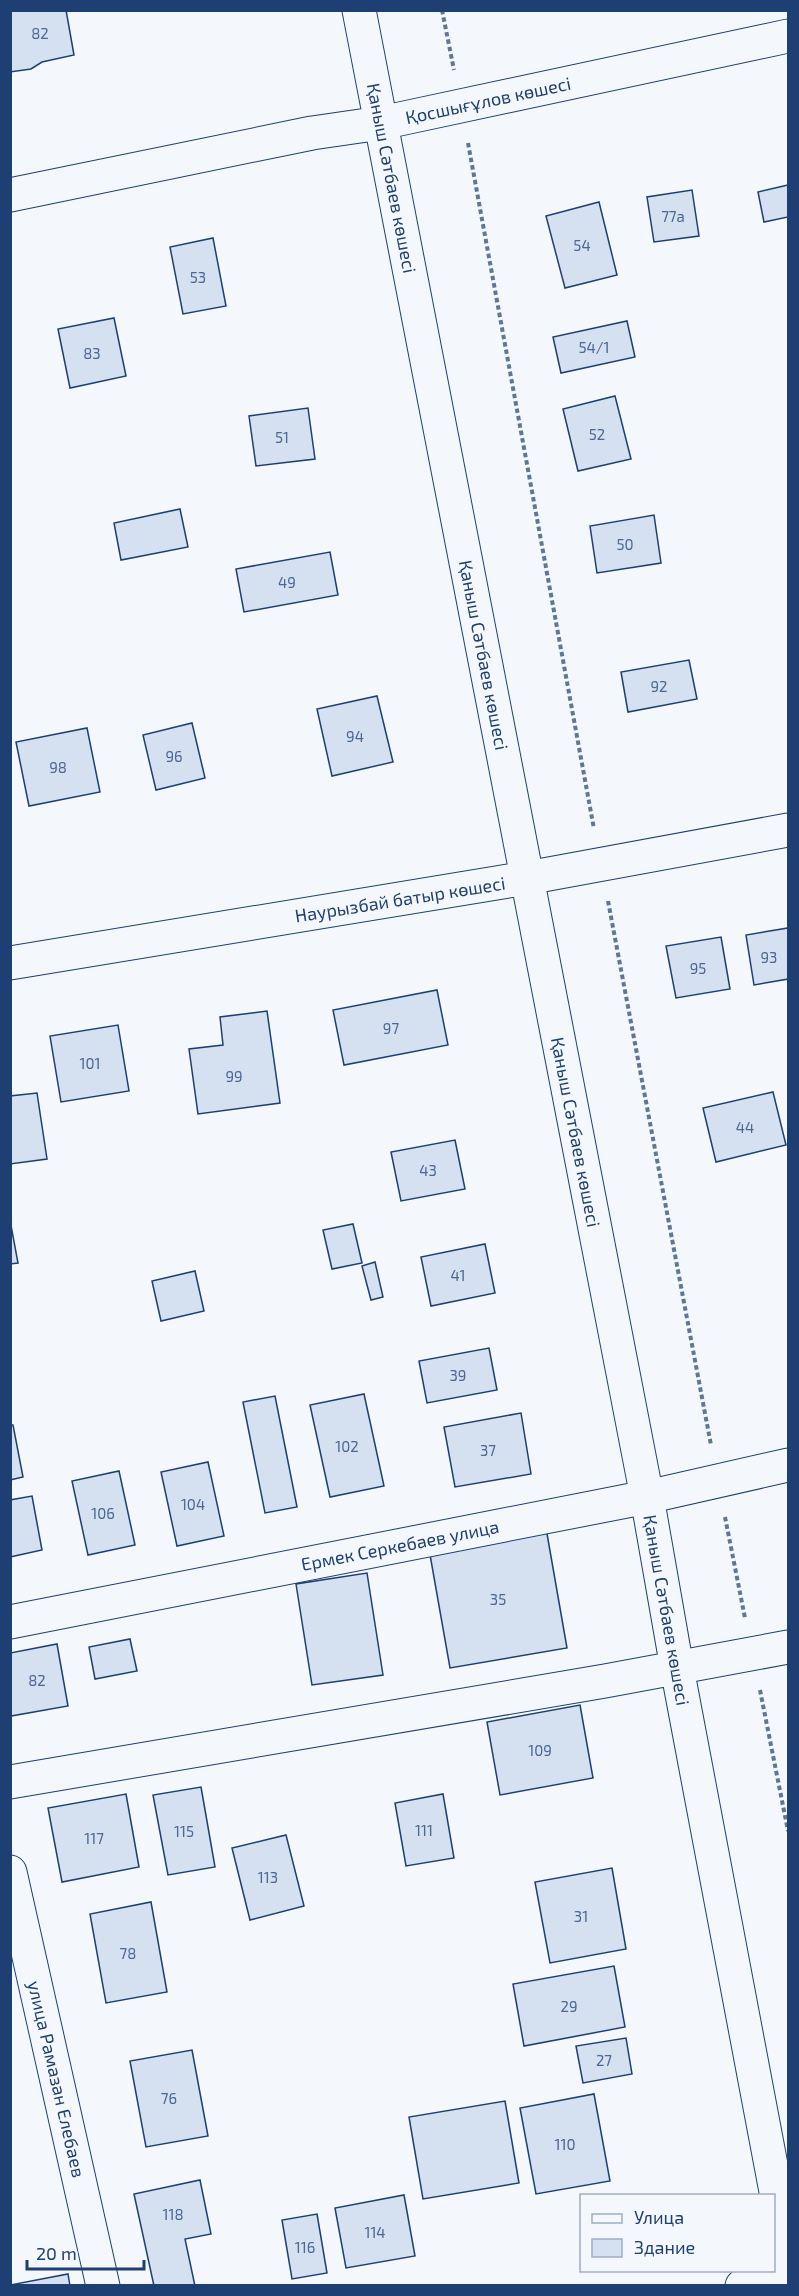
<svg xmlns="http://www.w3.org/2000/svg" width="799" height="2296" viewBox="0 0 799 2296" font-family="'Exo 2',sans-serif">
<style>
.building{fill:#d5e0f0;stroke:#1d3f73;stroke-width:1.5}
.lines{fill:none;stroke-linecap:round;stroke-linejoin:round}
.minor-casing{stroke:#1d3f73;stroke-width:35}
.path{stroke:#5e769c;stroke-width:4;stroke-dasharray:4.5 3;stroke-linecap:butt}
.minor{stroke:#f4f7fb;stroke-width:33}
.labels{text-anchor:middle;dominant-baseline:central;stroke-width:4.5;stroke-linejoin:round;paint-order:stroke}
.number-label{font-size:15px;fill:#4b6792}
.street-label{font-size:18px;fill:#1d3f73;stroke:#f4f7fb}
</style>
<rect width="100%" height="100%" fill="#f4f7fb"/>
<!-- building -->
<path class="building" d="M10,10h56l8,45 -32,7 -11,7 -21,3z
M788,185v32l-24,5 -6,-30z
M692,190l7,46 -45,6 -7,-45z
M599,202l18,73 -52,13 -19,-72z
M213,238l13,68 -43,8 -13,-67z
M114,318l12,58 -56,12 -12,-59z
M627,321l8,36 -74,16 -8,-36z
M615,396l16,63 -53,12 -15,-62z
M308,408l7,51 -59,7 -7,-50z
M180,509l8,38 -67,13 -7,-37z
M654,515l7,48 -64,10 -7,-47z
M330,552l8,43 -94,17 -8,-43z
M689,660l8,39 -69,13 -7,-40z
M377,696l16,66 -61,14 -15,-67z
M192,723l13,55 -49,12 -13,-55z
M87,728l13,64 -71,14 -13,-64z
M788,928v51l-34,6 -8,-50z
M721,937l9,52 -54,9 -10,-52z
M437,990l11,55 -104,20 -11,-55z
M267,1011l13,92 -82,11 -9,-65 34,-4 -3,-28z
M118,1025l11,66 -68,11 -11,-66z
M773,1092l13,53 -70,17 -13,-54z
M37,1093l10,66 -37,5v-68z
M455,1140l10,49 -64,12 -10,-49z
M10,1220l8,43 -8,1z
M353,1224l9,39 -30,6 -9,-39z
M485,1244l10,49 -64,13 -10,-49z
M375,1262l8,35 -12,3 -9,-34z
M195,1271l9,40 -43,10 -9,-40z
M489,1348l8,42 -70,13 -8,-42z
M364,1394l20,92 -54,11 -20,-92z
M275,1396l22,111 -32,6 -22,-111z
M521,1413l10,61 -76,13 -11,-60z
M10,1425h3l10,52 -13,3z
M208,1462l16,74 -47,10 -16,-74z
M119,1471l16,74 -47,10 -16,-74z
M32,1496l10,54 -32,7v-57z
M546,1528l21,120 -117,20 -21,-119z
M367,1573l16,102 -71,10 -16,-101z
M130,1639l7,32 -42,8 -6,-32z
M57,1644l11,62 -57,10 -1,-63z
M580,1705l13,73 -93,17 -13,-73z
M201,1787l14,80 -47,8 -15,-80z
M126,1794l13,73 -77,15 -14,-74z
M443,1794l11,64 -48,8 -11,-63z
M286,1835l18,71 -54,14 -18,-72z
M612,1868l14,81 -76,14 -15,-81z
M151,1902l16,90 -61,11 -16,-89z
M614,1966l11,61 -101,19 -11,-62z
M626,2038l6,36 -49,9 -7,-37z
M192,2050l16,86 -62,11 -16,-86z
M594,2094l16,87 -74,13 -16,-86z
M505,2101l14,82 -96,16 -14,-82z
M200,2180l11,54 -26,5 10,47h-41l-20,-92z
M404,2195l11,61 -69,12 -11,-60z
M317,2214l10,59 -35,6 -10,-59z
M68,2274l2,12h-60v-1z"/>
<g class="lines">
<!-- minor casing -->
<g class="minor-casing">
<path id="minor" d="M359,10l288,1487 30,171 111,587
M10,195l302,-62 69,-10 407,-87
M10,963l517,-85 261,-48
M10,1622l637,-125 141,-32
M10,1782l595,-101 183,-34
M10,1872l93,414
M742,2286l46,-9"/>
</g>
<!-- path -->
<path class="path" d="M442,10l12,60
M468,143l126,686
M608,901l103,544
M725,1517l20,101
M760,1690l28,141"/>
<!-- minor -->
<use href="#minor" class="minor"/>
</g>
<g class="labels">
<!-- number labels -->
<g class="number-label">
<text x="40" y="33">82</text>
<text x="673" y="216">77а</text>
<text x="582" y="245">54</text>
<text x="198" y="277">53</text>
<text x="594" y="347">54/1</text>
<text x="92" y="353">83</text>
<text x="597" y="434">52</text>
<text x="282" y="437">51</text>
<text x="625" y="544">50</text>
<text x="287" y="582">49</text>
<text x="659" y="686">92</text>
<text x="355" y="736">94</text>
<text x="174" y="756">96</text>
<text x="58" y="767">98</text>
<text x="769" y="957">93</text>
<text x="698" y="968">95</text>
<text x="391" y="1028">97</text>
<text x="90" y="1063">101</text>
<text x="234" y="1076">99</text>
<text x="745" y="1127">44</text>
<text x="428" y="1170">43</text>
<text x="458" y="1275">41</text>
<text x="458" y="1375">39</text>
<text x="347" y="1446">102</text>
<text x="488" y="1450">37</text>
<text x="193" y="1504">104</text>
<text x="103" y="1513">106</text>
<text x="498" y="1599">35</text>
<text x="37" y="1680">82</text>
<text x="540" y="1750">109</text>
<text x="424" y="1830">111</text>
<text x="184" y="1831">115</text>
<text x="94" y="1838">117</text>
<text x="268" y="1877">113</text>
<text x="581" y="1916">31</text>
<text x="128" y="1953">78</text>
<text x="569" y="2006">29</text>
<text x="604" y="2060">27</text>
<text x="169" y="2098">76</text>
<text x="565" y="2144">110</text>
<text x="173" y="2214">118</text>
<text x="375" y="2232">114</text>
<text x="305" y="2247">116</text>
</g>
<!-- street labels -->
<g class="street-label">
<text transform="translate(488 100) rotate(-12)">Қосшығұлов көшесі</text>
<text transform="translate(392 178) rotate(79)">Қаныш Сәтбаев көшесі</text>
<text transform="translate(484 655) rotate(79)">Қаныш Сәтбаев көшесі</text>
<text transform="translate(400 899) rotate(-9)">Наурызбай батыр көшесі</text>
<text transform="translate(576 1132) rotate(79)">Қаныш Сәтбаев көшесі</text>
<text transform="translate(400 1545) rotate(-11)">Ермек Серкебаев улица</text>
<text transform="translate(667 1610) rotate(80)">Қаныш Сәтбаев көшесі</text>
<text transform="translate(57 2079) rotate(77)">улица Рамазан Елебаев</text>
</g>
</g>
<!-- border -->
<rect width="799" height="2296" fill="none" stroke="#1d3f73" stroke-width="24"/>
<!-- legend -->
<rect x="580" y="2194" width="195" height="78" fill="#f4f7fb" stroke="#9eadc5" stroke-width="1.5"/>
<rect x="592" y="2214" width="30" height="9" fill="#f4f7fb" stroke="#9eadc5" stroke-width="1.5"/>
<text x="634" y="2224" font-size="18" fill="#1d3f73">Улица</text>
<rect x="592" y="2239" width="30" height="18" fill="#d5e0f0" stroke="#9eadc5" stroke-width="1.5"/>
<text x="634" y="2254" font-size="18" fill="#1d3f73">Здание</text>
<!-- scale -->
<path d="M27 2260v9h117v-9" fill="none" stroke="#1d3f73" stroke-width="3"/>
<text x="36" y="2260" font-size="18" fill="#1d3f73" stroke="#f4f7fb" stroke-width="4.5" paint-order="stroke">20 m</text>
</svg>
